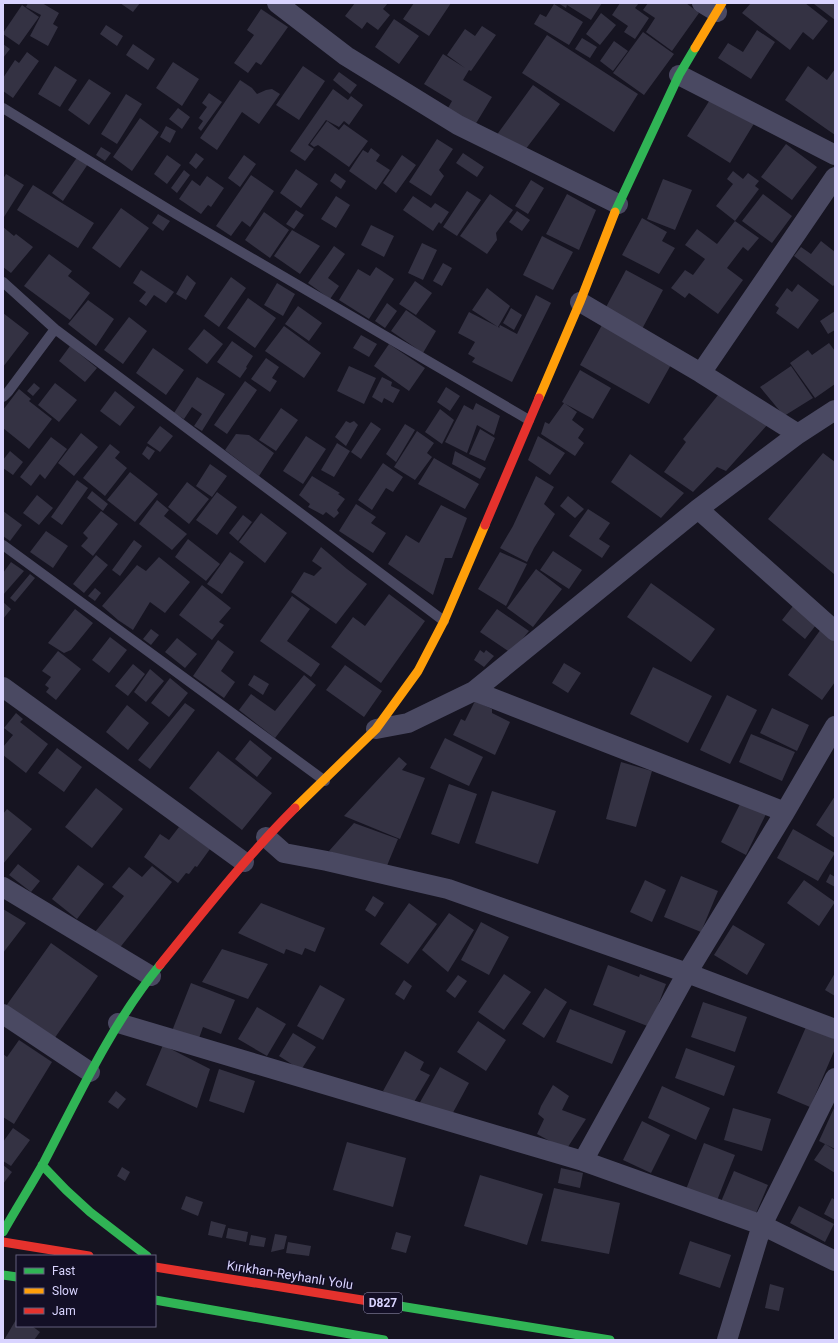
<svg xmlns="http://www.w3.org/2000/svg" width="838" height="1343" viewBox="0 0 838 1343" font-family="Roboto,sans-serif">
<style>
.building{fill:#343243}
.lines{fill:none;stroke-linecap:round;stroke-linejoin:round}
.lane{stroke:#4a4962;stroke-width:10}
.street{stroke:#4a4962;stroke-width:20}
.fast{stroke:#30b455;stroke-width:9}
.slow{stroke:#ff9f0a;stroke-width:9}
.jam{stroke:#e5322d;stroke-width:9}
.labels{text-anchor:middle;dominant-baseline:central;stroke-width:3;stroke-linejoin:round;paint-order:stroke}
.shield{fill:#130f26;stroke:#9e99be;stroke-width:1}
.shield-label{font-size:12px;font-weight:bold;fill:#d9d4ff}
.street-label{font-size:13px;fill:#d9d4ff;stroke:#130f26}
</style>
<rect width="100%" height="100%" fill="#161421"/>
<!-- building -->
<path class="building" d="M28,3h14l17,10 -6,11 5,3 -10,19 -18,-10 11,-21 -15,-8z
M120,3h20l-7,9z
M355,3h33l-5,6 7,6 -12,15 -11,-8 -5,7 -17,-13z
M414,3h37l-22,33 -26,-17z
M558,3h44l-11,17 -24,-15 -1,3z
M620,3h19l-4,5 14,10 -14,21 -11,-7 4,-6 -16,-11z
M648,3h38l13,10 -27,38 -26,-19 9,-14 -12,-8z
M751,3h54l23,18 -15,19 -10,-8 -13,18 -48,-37z
M815,3h20v17l-21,-16z
M554,4l29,18 -14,23 -35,-21 6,-10 6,3z
M22,5l17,12 -20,28 -16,-11v-1z
M261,9l27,18 -27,38 -5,-3 -8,11 -14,-10 20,-28 -7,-5z
M601,13l15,12 -16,20 -14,-11z
M394,19l25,17 -20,28 -24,-17z
M106,25l17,11 -6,10 -17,-12z
M482,26l14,9 -25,36 -2,-1 -6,10 29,17 -17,28 -27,-17 4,-7 -28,-17 19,-30 22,14 -18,-13 18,-26 10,7z
M757,30l18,12 -24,37 -33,-21 10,-15 15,9z
M643,32l31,22 -30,41 -31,-22z
M547,35l91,59 -24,38 -92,-59z
M582,38l15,9 -7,11 -15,-9z
M614,41l14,10 -15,20 -13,-10z
M3,44l7,5 -7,9z
M133,44l22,15 -7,11 -22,-15z
M27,52l12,9 -26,37 -10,-7v-13l12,-18 4,3z
M173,62l26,17 -17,27 -26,-18z
M55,66l22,14 -17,27 -22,-13z
M303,66l22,15 -26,39 -23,-15z
M808,66l19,14 8,-11v66l-50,-35z
M339,72l18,13 -7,9 -17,-14z
M89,79l22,14 -22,32 -21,-15z
M240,80l12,8 5,6 9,-4 6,-1 8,5 -21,30 -17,-12 -25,38 -17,-12z
M533,85l27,19 -38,50 -29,-14z
M333,89l15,11 3,-4 12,9 -14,20 -5,-4 -5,6 -13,-7 -18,25 6,4 -9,12 -15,-10z
M209,93l13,9 -21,29 -3,-3 5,-7 -4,-3 8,-11 -5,-4z
M126,94l16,10 -25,40 -16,-10z
M713,95l42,27 -25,41 -43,-27z
M178,108l12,9 -8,12 -13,-10z
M140,118l19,14 -27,39 -19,-14z
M327,121l12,9 5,-6 24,17 -19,26 -31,-22 -4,2 -4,-3z
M166,126l10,5 -6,12 -10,-6z
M437,139l16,10 -14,21 5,6 -13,20 -22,-14z
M786,144l31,23 -25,33 -31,-23z
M101,147l10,6 -6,8 -9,-6z
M371,148l9,7 -4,6 14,9 -14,20 -27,-19 14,-21 5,3z
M196,153l8,6 -8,10 -7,-6z
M463,153l21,14 -7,10 -21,-14z
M167,155l14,10 -14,19 -13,-10z
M244,155l12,9 -16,23 -12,-9z
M402,155l14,10 -20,28 -13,-10z
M78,156l10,8 -25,37 -11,-8z
M296,169l22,15 -17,24 -21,-15z
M184,170l6,5 -13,18 -6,-5z
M733,171l10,8 5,-6 11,8 -4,5 4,3 -24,32 -19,-15 17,-22 -6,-5z
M335,173l11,8 -5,8 -11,-8z
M6,174l18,11 -20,32 -1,-1v-37z
M251,175l23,16 -24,36 -8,-6 -11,15 -15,-10z
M207,176l17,12 -13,19 -3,-2 -7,9 -22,-15 13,-19 8,6z
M663,179l29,11 -17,40 -28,-11z
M531,180l13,8 -16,26 -13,-8z
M33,185l61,38 -16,25 -61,-38z
M467,191l14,9 -24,36 -14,-9z
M490,194l23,16 -17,23 1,7 -10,14 -27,-18z
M567,194l29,16 -17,40 -33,-16z
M763,194l29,22 -20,27 -30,-22z
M336,196l14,9 -14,23 -15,-9z
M413,196l18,12 4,-5 14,9 -8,12 -2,-2 -6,9 -30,-21z
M121,208l28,20 -29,40 -28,-20z
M296,210l8,5 -10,14 -8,-5z
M517,211l13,9 -8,11 -13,-9z
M264,212l25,18 -19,28 -25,-18z
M158,214l12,7 -7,10 -11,-8z
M642,218l25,14 -5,9 13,7 -16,26 -37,-19z
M735,221l24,17 -11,13 -5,-4 -16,21 16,12 -25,34 -29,-21 -4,5 -14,-10 14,-18 8,5 12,-16 -20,-14 12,-16 20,15z
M371,225l23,11 -10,21 -23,-12z
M3,227l11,9 2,-2 17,13 -22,26 -8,-6z
M292,230l28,16 -20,28 -26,-18z
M542,236l31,16 -20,38 -30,-15z
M821,241l14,11v32l-2,2 -39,-30 7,-9 10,7z
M422,243l15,7 -14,30 -15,-7z
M334,246l11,8 -17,24 11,8 -9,13 -22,-16z
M49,254l23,17 -4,5 22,17 -20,27 -46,-34z
M443,263l9,5 -10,18 -9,-5z
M376,267l18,12 -25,40 -30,-19 19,-31 12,7z
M141,270l33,22 -8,11 -12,-8 -8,11 -7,-5 7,-9 -13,-9z
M626,270l37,20 -21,39 -37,-20z
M187,275l9,8 -10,17 -10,-6z
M231,277l15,11 -27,39 -15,-11z
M415,281l17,12 -16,22 -17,-11z
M277,283l18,11 -12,22 -19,-11z
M798,284l21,16 -21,29 -22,-16 3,-5 -4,-3 12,-17 5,4z
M487,288l23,18 -12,21 -26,-17z
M536,295l15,8 -39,79 -40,-20 3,-4 -7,-4 7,-12 -17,-9 11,-21 31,16 -1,-1 1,-2 17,9z
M248,298l28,20 -21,30 -28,-20z
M88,300l26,19 -18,27 -28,-22z
M387,303l10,8 -12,17 -10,-7z
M298,306l24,17 -13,18 -24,-17z
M511,308l11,7 -8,15 -11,-7z
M406,310l30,21 -13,22 -32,-22z
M835,311v19l-7,4 -8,-13z
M3,313l26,20 -26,34z
M129,317l18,14 -24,33 -19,-14z
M602,325l70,38 -23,41 -69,-39z
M284,326l37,27 -17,25 -39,-27z
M204,329l19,15 -16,20 -19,-15z
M361,335l16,9 -8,13 -16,-9z
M232,341l21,15 -7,11 1,1 -7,10 -23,-16z
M829,343l6,8v33l-20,14 -25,-35 18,-13 4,5z
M389,344l36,24 -16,23 -35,-25z
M70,346l27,22 -12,14 -26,-21z
M153,348l31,22 -18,25 -30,-22z
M266,358l13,9 -7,11 5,3 -7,11 -19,-13z
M349,366l27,12 -12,26 -27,-13z
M791,366l22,32 -29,18 -24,-29z
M580,370l31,18 -18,31 -31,-17z
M197,377l28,17 -23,37 -8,-5 8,-12 -10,-7 -8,12 -10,-6z
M382,377l10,5 -1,4 9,4 -7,13 -9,-5 -2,5 -10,-6z
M245,381l12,9 -30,44 -13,-9z
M34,383l6,5 -7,8 -6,-5z
M55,383l22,17 -18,22 -21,-17z
M446,387l14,9 -10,15 -13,-9z
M19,389l12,10 -2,2 23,18 -23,30 -26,-21v-18z
M722,390l46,34 -42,47 -9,-4 -24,25 -29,-20 22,-30 -3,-3z
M115,391l20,16 -15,19 -20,-15z
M476,403l24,13 -6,19 -17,-10 -10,28 -22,-11 19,-37 9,5z
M564,403l13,9 -5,8 12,9 -6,9 6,5 -9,13 -34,-22 4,-12 4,2z
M281,408l17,12 -22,31 -17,-11z
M440,409l14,11 -12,24 -17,-12z
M346,421l4,2 4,-2 4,4 -12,21 -11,-9z
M371,422l10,7 -20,30 -10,-7z
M405,424l10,6 -19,32 -10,-8z
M160,426l13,10 -13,16 -13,-9z
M480,429l15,9 -10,23 -16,-7z
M417,431l17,12 -7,10 5,4 -17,23 -21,-13z
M81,433l17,14 -24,29 -16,-13z
M236,434l13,1 25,18 -15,23 -34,-26z
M306,436l20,13 -23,35 -20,-13z
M538,436l27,17 -15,22 -22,-15z
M51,437l16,12 -22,30 -5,-5 -9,12 -11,-9z
M337,443l13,8 -16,26 -13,-7z
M110,444l10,8 -5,6 12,10 -22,28 -22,-18z
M147,446l8,5 -6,9 -7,-6z
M10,451l13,11 -10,13 -10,-7v-8z
M455,451l31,17 -6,11 -28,-15z
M823,453l12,9 -1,112 -66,-55z
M630,454l54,39 -23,25 -50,-36z
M434,458l45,26 -14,25 -47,-25z
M383,463l20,14 -10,15 -7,-4 -14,22 -14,-10z
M210,464l17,12 -15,21 -16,-11z
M130,472l28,22 -23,28 -28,-22z
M312,476l28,17 -2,1 7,5 -8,11 2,3 -5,5 -8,-6 -3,3 -15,-8 2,-3 -11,-9z
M536,476l18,11 -10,17 11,10 -21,34 -7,14 -27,-14 13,-22z
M77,480l11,8 -26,37 -11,-8z
M187,482l22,17 -20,25 -21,-17z
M92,491l16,13 -5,7 -16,-13z
M217,492l20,15 -20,28 -21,-15z
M37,495l16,13 -14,17 -16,-12z
M568,496l16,13 -9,9 -15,-12z
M157,500l12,10 -5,6 23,18 -15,16 -33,-26z
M356,504l20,13 -5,6 15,10 -13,20 -34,-22z
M441,505l26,13 -15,40h-7l-12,37 -45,-31 18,-29 13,8z
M588,509l22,14 -11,16 11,7 -8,12 -33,-22z
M3,511l19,14 -12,16 -7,-5z
M101,511l17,13 -25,32 -12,-10 7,-8 -5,-5z
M261,513l26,20 -22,30 -26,-21z
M243,515l9,7 -14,19 -9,-8z
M46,531l22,15 -15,22 -23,-16z
M188,539l32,25 -14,17 -31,-24z
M134,540l8,6 -22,30 -8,-6z
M321,547l26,22 20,15 -31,40 -45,-32 13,-20 10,4 8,-8 -10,-7z
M553,551l29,19 -13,19 -29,-19z
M230,552l14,10 -22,32 -15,-10z
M500,552l27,12 -21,42 -28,-17z
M96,555l12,10 -24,28 -11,-9z
M159,557l31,25 -25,31 -15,-11 -17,28 -15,-10 -16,-14 35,-41 9,6z
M11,562l13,9 -21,24v-22z
M536,569l26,20 -29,38 -26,-19z
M30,574l5,4 -20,24 -5,-4z
M651,583l64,46 -24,33 -64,-45z
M202,585l29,23 -12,14 5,3 -12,15 -33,-25z
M95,588l6,5 -6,8 -7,-5z
M389,594l36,27 -44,62 -50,-36 22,-30 12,9z
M292,596l18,13 -23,32 33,23 -9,13 -51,-36z
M3,602l8,7 -8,10z
M793,606l23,19 -11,14 -23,-19z
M75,609l18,14 -22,27 -7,3 -16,-10z
M497,609l32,22 -18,22 -31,-21z
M151,629l8,6 -8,10 -8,-6z
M821,629l14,11v42l-13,18 -34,-25z
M110,637l17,13 -18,23 -17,-13z
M177,638l20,16 -12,14 -20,-16z
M218,640l16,12 -13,19 14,11 -11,16 -31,-22z
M480,650l4,3 2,-3 8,6 -10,11 -10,-7z
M58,651l23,18 -25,31 -10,-8 3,-4 -4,-3 6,-8 -9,-6z
M564,663l17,10 -13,20 -16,-10z
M133,664l12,10 -17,22 -13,-10z
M345,665l37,26 -18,26 -38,-27z
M653,667l59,29 -24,47 -58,-29z
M150,669l14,12 -18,21 -12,-10z
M254,675l15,9 -6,11 -15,-10z
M304,675l12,10 -41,53 -36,-28 12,-16 24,17z
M170,678l18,15 -19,24 -18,-14z
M727,695l30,15 -27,54 -30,-14z
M475,701l17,8v4l18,9 -15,33 -42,-20 8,-16 4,2z
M185,703l10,7 -45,59 -12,-9z
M127,705l22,18 -21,27 -22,-18z
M772,708l37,17 -12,26 -37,-18z
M16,713l7,6 -3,3 28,22 -22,29 -23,-18v-8l10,-12 -9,-7z
M751,734l44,18 -13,29 -43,-19z
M445,738l38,19 -14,29 -39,-18z
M250,740l22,18 -15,19 -22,-18z
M57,748l25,19 -18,25 -26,-19z
M218,751l54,42 -30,37 -53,-42z
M399,757l8,7 -5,6 23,8 -25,61 -56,-23z
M621,762l31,9 -16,56 -30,-8z
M449,784l28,10 -18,50 -28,-10z
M96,788l27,21 -31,39 -27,-21z
M492,791l64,20 -18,53 -63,-21z
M835,796v42l-19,-13z
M741,802l25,12 -20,41 -25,-13z
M7,809l25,20 -29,35v-50z
M354,823l44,16 -14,34 -55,-22z
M179,827l31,22 -13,18 -2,-1 -6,8 -3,-1 -8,10 -34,-26 16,-23 9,6z
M793,829l42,24 -17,28 -41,-23z
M18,864l22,17 -9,11 -22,-17z
M78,865l26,19 -27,35 -25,-20z
M152,866l20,16 -54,68 -23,-18 29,-36 -12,-9 17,-20 13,10z
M830,874l5,3v10l-9,-5z
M681,876l37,15 -17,41 -37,-15z
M645,880l21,10 -14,32 -22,-10z
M804,880l31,22 -16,24 -32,-23z
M373,896l11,7 -9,14 -10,-7z
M261,903l64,25 -10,24 -10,-4 -3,7 -16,-6 -2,5 -46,-21z
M409,903l28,21 -29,40 -28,-20z
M3,909l23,14 -23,30z
M449,913l25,17 -26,42 -26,-22z
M481,922l28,15 -20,38 -28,-15z
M733,925l32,19 -18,31 -33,-20z
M51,943l47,33 -44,63 -48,-33z
M222,949l46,15 -20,35 -46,-17z
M608,965l31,12 1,-3 26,10 -16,43 -57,-22z
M835,973v23l-10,-6z
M504,974l27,18 -27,38 -26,-18z
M458,975l9,6 -12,17 -9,-7z
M404,980l8,6 -8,14 -9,-6z
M191,983l44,17 -14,34 -18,-7 -5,14 -26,-10z
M320,985l25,14 -22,41 -26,-14z
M545,988l22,14 -23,36 -22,-14z
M703,1002l44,15 -12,35 -44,-15z
M257,1007l29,17 -19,32 -29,-17z
M570,1009l56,22 -14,33 -56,-22z
M478,1021l28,19 -20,31 -29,-19z
M806,1027l29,12v10l-25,58 -33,-14z
M293,1033l23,14 -15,23 -22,-14z
M19,1040l33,22 -38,62 -11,-7v-63l4,3z
M163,1045l47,24 -13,39 -51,-23z
M686,1048l49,18 -11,30 -49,-18z
M405,1051l19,11 -4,8 10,5 -19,32 -28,-16z
M440,1067l29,16 -20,37 -30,-16z
M219,1069l36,12 -11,32 -35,-12z
M553,1085l16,11 -7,14 24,9 -20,31 -29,-16 7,-15 -6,-5 3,-8z
M662,1086l48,22 -14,32 -48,-22z
M116,1091l10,8 -8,10 -10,-7z
M835,1106v43l-16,-8z
M733,1108l38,11 -9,32 -38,-11z
M642,1121l28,14 -19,38 -28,-13z
M13,1128l17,12 -19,26 -8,-5v-19z
M347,1142l59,16 -13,49 -60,-17z
M704,1143l31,12 -19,48 -31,-11z
M825,1144l10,6v23l-21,-13z
M3,1165l9,7 -9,12z
M122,1167l8,5 -5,9 -8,-5z
M561,1168l22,5 -3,15 -22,-5z
M734,1171l34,14 -14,33 -34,-14z
M480,1175l63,19 -16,51 -63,-19z
M554,1188l66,15 -11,51 -68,-13z
M186,1196l17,6 -5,14 -17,-7z
M832,1198l3,2v20l-11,-6z
M799,1206l35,18 -9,18 -35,-19z
M211,1221l15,4 -4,13 -14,-3z
M228,1228l20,4 -2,10 -20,-4z
M396,1232l15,4 -5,17 -15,-4z
M275,1234l12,2 -3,13 -13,3z
M251,1235l15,3 -2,9 -15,-2z
M690,1241l41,14 -11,33 -41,-14z
M288,1242l23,4 -2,10 -23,-3z
M770,1284l14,4 -5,23 -14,-3z
M17,1318v8h15l8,6 -6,8h-30z"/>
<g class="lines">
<!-- lane -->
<path class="lane" d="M3,108l173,106 353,206
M3,282l52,47 389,292
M3,397l5,-5 47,-63
M3,545l322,236"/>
<!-- street -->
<path class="street" d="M277,3l69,53 112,69 160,79
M702,3l15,9
M679,75l156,80
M580,302l121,71 97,61
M701,373l134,-196
M698,509l137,122
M3,687l241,175
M474,691l311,121
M376,729l32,-6 66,-32 224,-182 100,-75 37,-24
M266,837l18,16 43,8 121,28 239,84 148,56
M3,887l148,89
M3,1014l87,58
M118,1023l465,138 179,64 73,36
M583,1161l104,-188 98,-161 50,-86
M727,1340l35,-115 73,-147"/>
<!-- fast -->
<path class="fast" d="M615,212l64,-137 16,-27
M42,1165l24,25 24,22 57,44
M3,1232c13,-23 27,-45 40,-68 36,-69 68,-139 117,-199
M3,1275l14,2
M155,1300l229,40
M381,1303l229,37"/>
<!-- slow -->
<path class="slow" d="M695,48l27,-45
M539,398l41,-96 35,-90
M295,808l81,-79 42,-58 26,-50 41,-96"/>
<!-- jam -->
<path class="jam" d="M485,525l54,-127
M160,965c44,-54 86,-108 135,-157
M3,1242l86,14
M155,1267l226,36"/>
</g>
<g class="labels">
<!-- shield labels -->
<rect class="shield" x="364" y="1293" width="38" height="20" rx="3"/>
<g class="shield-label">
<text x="383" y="1303">D827</text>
</g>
<!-- street labels -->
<g class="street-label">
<text transform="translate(290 1275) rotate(9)">Kırıkhan-Reyhanlı Yolu</text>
</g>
</g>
<!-- border -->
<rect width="838" height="1343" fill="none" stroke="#d9d4ff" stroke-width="8"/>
<!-- legend -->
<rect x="16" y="1255" width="140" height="72" fill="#130f26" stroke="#625e7d"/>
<rect x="24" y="1268" width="20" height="6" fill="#30b455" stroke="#625e7d"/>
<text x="52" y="1275" font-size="12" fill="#d9d4ff">Fast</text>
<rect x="24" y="1288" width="20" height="6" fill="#ff9f0a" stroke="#625e7d"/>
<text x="52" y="1295" font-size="12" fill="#d9d4ff">Slow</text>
<rect x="24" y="1308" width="20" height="6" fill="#e5322d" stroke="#625e7d"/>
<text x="52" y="1315" font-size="12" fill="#d9d4ff">Jam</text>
</svg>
